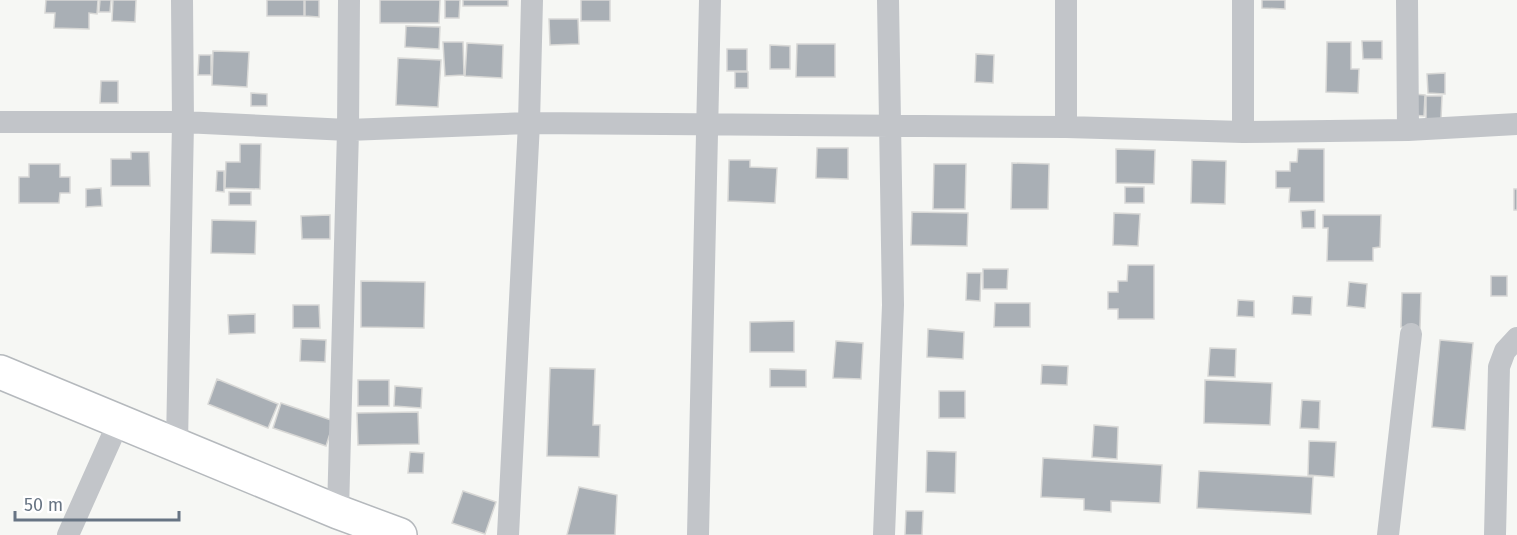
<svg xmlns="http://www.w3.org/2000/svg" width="1517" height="535" viewBox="0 0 1517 535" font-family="'Fira Sans',sans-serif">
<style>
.building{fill:#a9afb5;stroke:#d8d8d6;stroke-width:1.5}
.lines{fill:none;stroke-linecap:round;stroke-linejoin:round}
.primary-casing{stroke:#b5b9bd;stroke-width:36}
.minor{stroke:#c2c5c9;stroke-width:22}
.primary{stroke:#fff;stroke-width:33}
</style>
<rect width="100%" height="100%" fill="#f6f7f4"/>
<!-- building -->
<path class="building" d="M46,0h52l-1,14 -8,-1v16l-35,-1 1,-15h-10z
M100,0h11l-1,12h-11z
M113,0h23l-1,22 -23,-1z
M267,0h37v16h-37z
M305,0h14v17l-14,-1z
M380,0h60l-1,23h-59z
M445,0h15l-1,18h-14z
M463,0h45v6h-45z
M581,0h29v21h-29z
M1262,0h23v9l-23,-1z
M549,19h29l1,25 -29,1z
M406,26l34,1 -1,22 -34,-2z
M1362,41h20v18h-19z
M443,42h20l1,33 -19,1z
M1327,42h24v27h8l-1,24 -32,-1z
M467,43l36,2 -1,33 -37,-2z
M797,44h38v33h-39z
M770,45l20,1v23h-20z
M727,49h20v22h-20z
M213,51l36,1 -2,35 -35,-2z
M976,54l18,1 -1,28 -18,-1z
M199,55h12v20h-13z
M398,58l43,2 -3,47 -42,-2z
M735,72h13v16h-13z
M1445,73v21l-17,-1 -1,-19z
M101,81h17v22h-18z
M251,93l16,1v12h-16z
M1413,94l12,1 -1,21 -12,-1z
M1426,96h16l-1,23h-15z
M240,144h21l-1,45 -35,-1 1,-26h14z
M817,148h31v31l-32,-1z
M1116,149l39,1 -1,34 -38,-1z
M1298,149h26v53h-35l1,-14h-14v-17h14v-9h7z
M131,152h18l1,34h-39v-27h20z
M729,160h21v7l27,1 -2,35 -47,-2z
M1192,160l34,1 -1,43 -34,-1z
M1012,163l37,1 -1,45h-37z
M29,164h31v13h10v16h-10l-1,10h-40v-26h10z
M934,164h32l-1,45h-32z
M217,171h7v21l-8,-1z
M1125,187h19v16h-19z
M101,188l1,18 -16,1v-18z
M1514,189h3v21h-3z
M229,192h22v13h-22z
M1315,210v18h-13l-1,-17z
M912,212l56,1 -1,33 -56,-1z
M1114,213l26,1 -2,32 -25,-1z
M330,215v24h-28l-1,-23z
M1323,215h58l-1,32 -7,1v13h-46l1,-33h-5z
M212,220l44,1 -1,33 -44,-1z
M1128,265h26v54h-36v-10h-10v-17h10v-11h9z
M983,269h25l-1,20h-24z
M967,273h14l-1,28 -14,-1z
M1491,276h16v20h-16z
M361,281l64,1 -1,46 -63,-1z
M1349,282l18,2 -2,24 -18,-2z
M1402,293h19l-1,35 -19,-1z
M1293,296l19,1 -1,18 -19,-1z
M1238,300l16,1v16l-17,-1z
M995,303h35v24h-36z
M293,305h26l1,23h-27z
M255,314v19l-26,1 -1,-19z
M794,321v31h-44v-30z
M928,329l36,3 -1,27 -36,-2z
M301,339l25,1 -1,22 -25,-1z
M1440,340l33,3 -8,87 -33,-3z
M836,341l27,2 -2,36 -28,-1z
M1210,348l26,1 -1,28 -27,-1z
M1042,365l26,1 -1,19 -26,-1z
M550,368l45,1 -2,56h7l-1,32 -52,-1z
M770,369l36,1v17h-36z
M217,379l61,25 -10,24 -60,-24z
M358,380h31v26h-31z
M1205,380l67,3 -2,42 -66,-2z
M395,386l27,2 -1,20 -27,-2z
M939,391h26v27h-26z
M1302,400l18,1 -1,28 -19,-1z
M281,403l53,18 -8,25 -53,-18z
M418,412l1,32 -61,1 -1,-32z
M1094,425l24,2 -1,32 -25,-2z
M1309,441l27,1 -2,35 -26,-2z
M927,451l29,1 -1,41 -29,-1z
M410,452l14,1 -1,20h-15z
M1043,458l119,7 -2,38 -49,-2v11l-27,-2v-11l-43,-2z
M1199,471l114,6 -2,37 -114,-6z
M579,487l38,8 -2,40h-48z
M463,491l33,11 -11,32 -33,-11z
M906,511h17l-1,24h-17z"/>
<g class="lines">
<!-- primary casing -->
<g class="primary-casing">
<path id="primary" d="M0,372l338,140 62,23"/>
</g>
<!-- minor -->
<path class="minor" d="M1243,0v132
M1407,0l1,130
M0,122h183l165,8 181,-7 537,4 177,5 165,-2 109,-6
M1066,127v-127
M177,444l6,-322 -1,-122
M338,512l10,-382 1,-130
M68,535l51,-114
M508,535l21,-412 3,-123
M698,535l12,-535
M884,535l9,-230 -5,-305
M1388,535l23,-201
M1495,535l4,-168 6,-16 12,-13"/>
<!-- primary -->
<use href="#primary" class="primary"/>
</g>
<!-- scale -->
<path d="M15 511v9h164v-9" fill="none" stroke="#677483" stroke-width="3"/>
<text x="24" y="511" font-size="18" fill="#677483" stroke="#ffffff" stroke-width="4.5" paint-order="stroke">50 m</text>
</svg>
